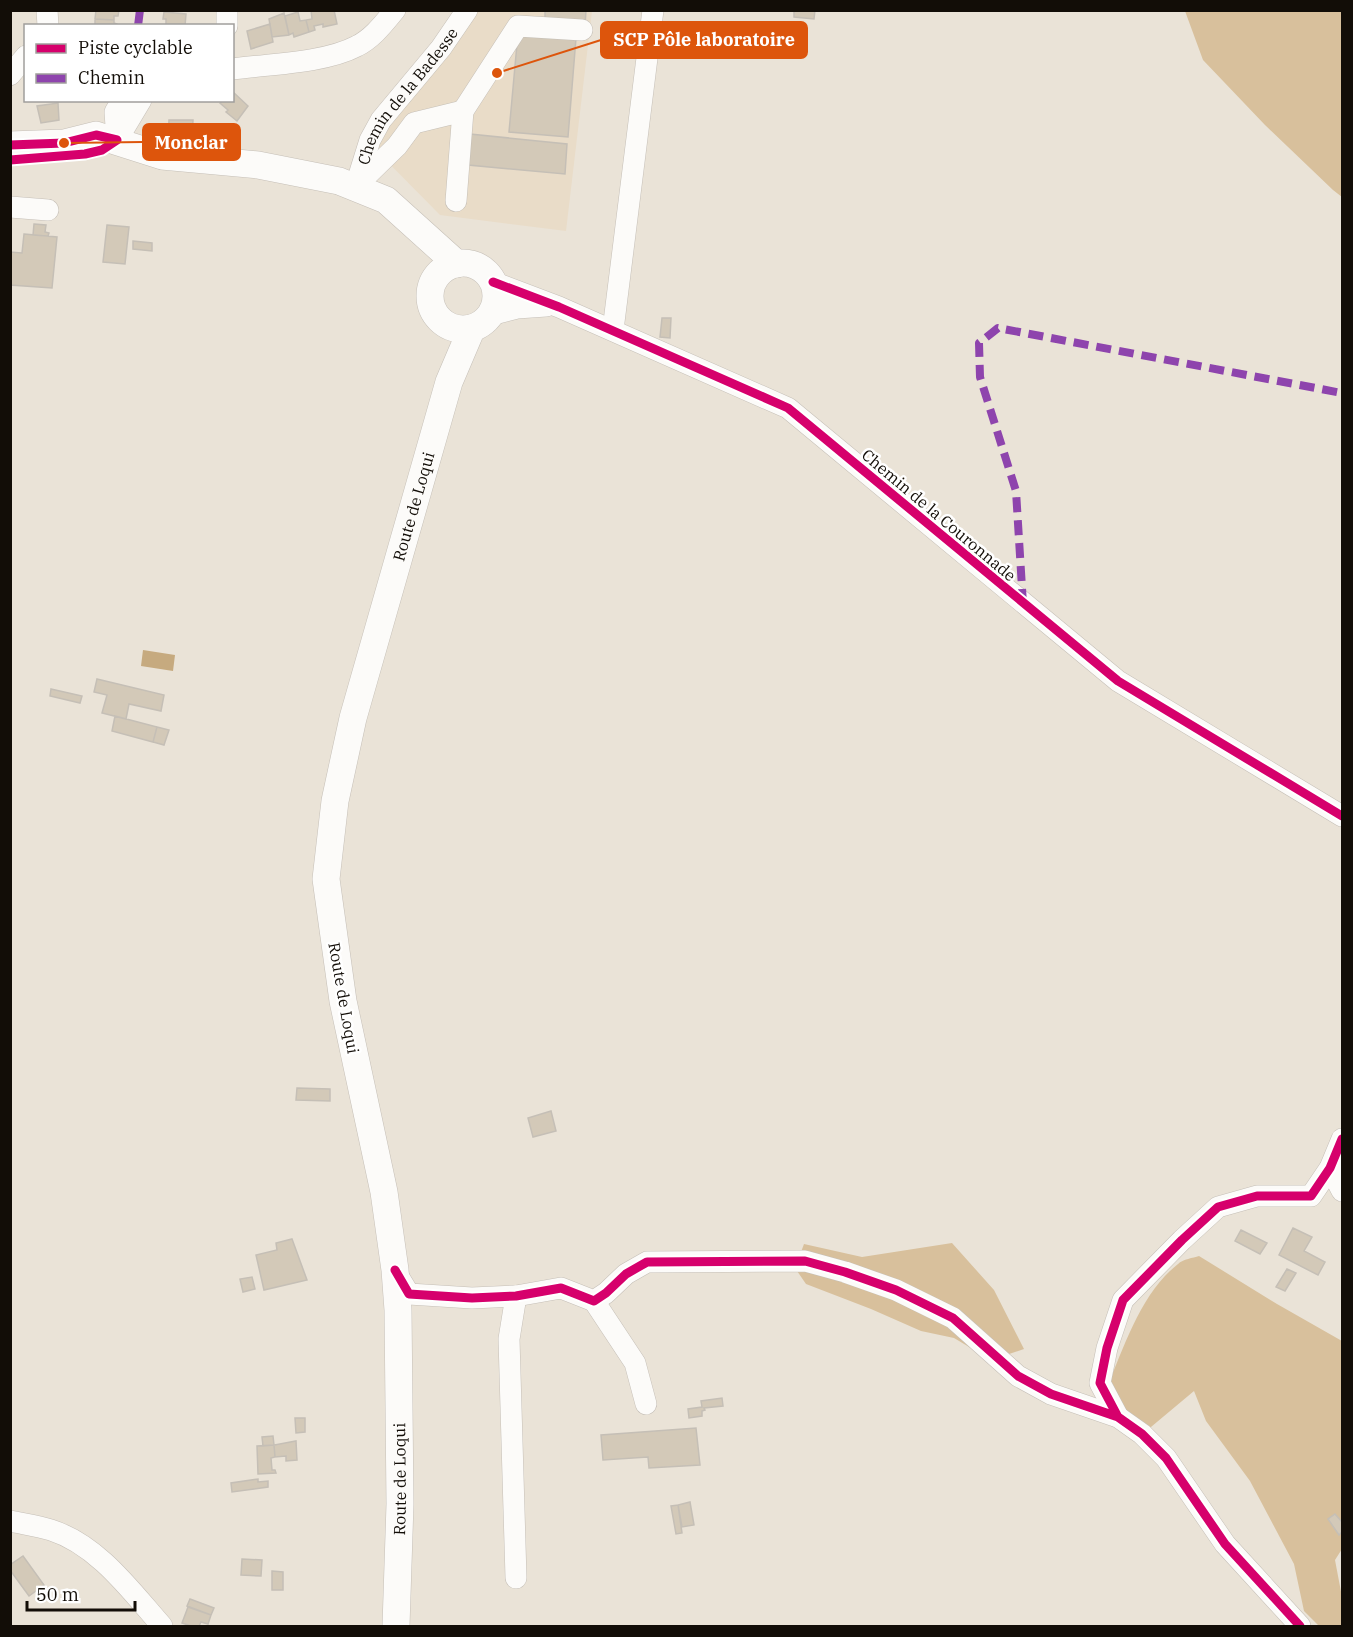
<svg xmlns="http://www.w3.org/2000/svg" width="1353" height="1637" viewBox="0 0 1353 1637" font-family="'IBM Plex Serif',serif">
<style>
.built{fill:#e9dcc8}
.forest{fill:#d8c09c}
.water{fill:#c6aa7f}
.building{fill:#d3c9b8;stroke:#c5bfb6;stroke-width:1.5}
.lines{fill:none;stroke-linecap:round;stroke-linejoin:round}
.minor-casing{stroke:#c5bfb7;stroke-width:22}
.major-casing{stroke:#c5bfb7;stroke-width:28}
.minor{stroke:#fcfbf9;stroke-width:21}
.major{stroke:#fcfbf9;stroke-width:27}
.quiet{stroke:#8e44ad;stroke-width:8;stroke-dasharray:15 8;stroke-linecap:butt}
.cycleway-casing{stroke:#fff;stroke-width:13}
.cycleway{stroke:#d6006c;stroke-width:9}
.labels{text-anchor:middle;dominant-baseline:central;stroke-width:5;stroke-linejoin:round;paint-order:stroke}
.street-label{font-size:16px;fill:#120d07;stroke:#fff}
.leader{fill:none;stroke:#dd550c;stroke-width:2}
.callout-dot{fill:#dd550c;stroke:#fff;stroke-width:2}
.callout{fill:#dd550c;stroke:#dd550c;stroke-width:2}
.callout-label{font-size:18px;text-anchor:middle;font-weight:bold;fill:#fff}
</style>
<rect width="100%" height="100%" fill="#eae3d7"/>
<!-- built -->
<path class="built" d="M458,11h134l-26,220 -126,-16 -79,-80z"/>
<!-- forest -->
<path class="forest" d="M1185,11h157v186l-9,-7 -68,-65 -62,-65z
M952,1243l42,47 30,59 -33,11 -37,-22 -33,-7 -50,-22 -65,-25 -11,-16 9,-24 58,13z
M1199,1256l78,48 65,37v208l-7,11 7,37v29h-23l-15,-15 -10,-47 -44,-83 -44,-60 -12,-30 -49,41 -24,-19 -14,-26c18,-42 34,-94 71,-123 5,-5 15,-6 21,-8z"/>
<!-- water -->
<path class="water" d="M143,650l32,5 -2,16 -32,-5z"/>
<!-- building -->
<path class="building" d="M96,10h23l-1,6h-4v4l-19,-1z
M311,10h23l3,14 -14,3v-3l-9,2 1,4 -6,2 -3,-12 6,-1z
M545,10h41l-1,16 -40,-2z
M794,10h21l-1,9 -20,-2z
M164,12l22,2 -1,12h-19v-7h-3z
M298,12l2,9 6,-1 3,12 -15,5 -1,-4 -4,2 -4,-19z
M284,13l5,22 -17,2 -3,-18z
M95,19l19,1v3l3,1v2h-20l-2,-2z
M270,24l3,18 -22,7 -4,-18z
M518,33l58,5 -8,99 -59,-5z
M232,91l16,15 -11,15 -11,-9 2,-2 -8,-7 2,-3h10z
M58,103l1,17 -18,3 -4,-17z
M169,120h24l-1,24h-24z
M470,134l97,10 -2,30 -97,-9z
M34,224l12,1 -1,7 4,1 -1,3 -15,-1z
M107,225l22,2 -4,37 -22,-2z
M24,234l33,3 -5,51 -42,-3v-33l12,1z
M133,241l19,2v8l-19,-2z
M662,318h9l-1,20 -10,-1z
M97,679l67,16 -3,16 -32,-7 -3,15 -24,-6 5,-18 -13,-3z
M51,689l31,7 -2,7 -30,-7z
M115,716l42,11 -4,15 -41,-11z
M157,727l12,3 -5,15 -11,-3z
M297,1088l33,1v12l-34,-1z
M551,1111l5,20 -23,6 -5,-19z
M1293,1228l19,9 -8,14 21,11 -7,13 -39,-20z
M1241,1230l26,13 -7,11 -25,-13z
M292,1239l15,41 -43,10 -8,-35 21,-5 -1,-7z
M1287,1269l9,4 -11,18 -9,-4z
M252,1277l3,12 -12,3 -3,-13z
M722,1398l1,8 -19,2 1,2 -3,1v5l-13,2 -1,-9 14,-2 -1,-6z
M295,1418h10v14l-9,1z
M696,1428l4,37 -51,3 -1,-11 -45,3 -2,-25z
M273,1436l1,9 -11,1 -1,-9z
M296,1441l1,19 -11,1v-5l-11,1 -1,-12z
M274,1445l1,12 -4,1 1,12h3l1,3 -18,1 -1,-28z
M258,1479v3l10,-1v6l-36,5 -1,-9z
M690,1502l4,23 -12,2 -4,-22z
M678,1505l4,28 -6,1 -5,-28z
M1335,1514l7,8v10l-3,3 -11,-16z
M23,1556l21,29 -15,11 -19,-26v-5z
M242,1559l20,1 -1,16 -20,-1z
M272,1571l11,1v18h-11z
M190,1599l24,9 -3,7 -24,-9z
M188,1607l23,8 -3,9 -7,-2 -2,4h-8l-9,-3z"/>
<g class="lines">
<!-- minor casing -->
<g class="minor-casing">
<g id="minor">
<path d="M47,10l1,16"/>
<path d="M227,10v16"/>
<path d="M232,69c38,-5 93,-6 125,-23 16,-8 27,-23 38,-36"/>
<path d="M10,75l16,-19"/>
<path d="M463,111l55,-85 64,4"/>
<path d="M117,140l24,-40"/>
<path d="M117,140l-2,-28 7,-12"/>
<path id="s1" d="M356,185l14,-45 11,-20 60,-72 26,-38"/>
<path d="M356,186l41,-40 17,-23 49,-12 -7,90"/>
<path d="M10,207l38,3"/>
<path d="M493,282l66,25 229,101 330,273 224,135"/>
<path d="M490,315l27,-7 29,-2"/>
<path d="M613,330l40,-320"/>
<path d="M1330,1168l12,23"/>
<path d="M395,1271l14,23 63,4 44,-2 45,-8 33,13 12,-8 20,-19 21,-12 158,-1 40,11 51,18 57,28 65,58 33,18 67,23 24,17 24,24 59,86 75,82"/>
<path d="M594,1301l41,62 11,41"/>
<path d="M1118,1417l-18,-34 7,-35 16,-48 59,-60 36,-33 39,-11h54l19,-28 12,-29"/>
<path d="M10,1521c14,3 28,5 41,9 47,15 80,61 111,96"/>
<path d="M516,1578l-7,-239 7,-43"/>
</g>
</g>
<!-- major casing -->
<g class="major-casing">
<g id="major">
<path d="M10,145l54,-2 32,-8 66,21 96,9 81,16 47,19 71,64"/>
<circle cx="463" cy="296" r="33"/>
<path id="s2" d="M396,1626l4,-122 -2,-194 -3,-40 -11,-78 -41,-191 -17,-122 9,-78 18,-83 96,-336 23,-54"/>
</g>
</g>
<!-- minor -->
<use href="#minor" class="minor"/>
<!-- major -->
<use href="#major" class="major"/>
<!-- quiet -->
<path class="quiet" d="M138,26l2,-16
M1023,604l-7,-113 -36,-114 -1,-34 19,-15 344,65"/>
<!-- cycleway casing -->
<g class="cycleway-casing">
<path id="cycleway" d="M10,145l54,-2 32,-8 21,5
M10,160l75,-6 17,-4 15,-10
M493,282l66,25 229,101 330,273 224,135
M395,1270l14,24 63,4 44,-2 45,-8 33,13 12,-8 20,-19 21,-12 158,-1 40,11 51,18 57,28 65,58 33,18 67,23 24,17 24,24 59,86 75,82
M1118,1417l-18,-34 7,-35 16,-48 59,-60 36,-33 39,-11h54l19,-28 12,-29"/>
</g>
<!-- cycleway -->
<use href="#cycleway" class="cycleway"/>
</g>
<g class="labels">
<!-- street labels -->
<g class="street-label">
<text stroke="none"><textPath href="#s1" startOffset="104">Chemin de la Badesse</textPath></text>
<text stroke="none"><textPath href="#s2" startOffset="1137">Route de Loqui</textPath></text>
<text transform="translate(939 515) rotate(40)">Chemin de la Couronnade</text>
<text transform="translate(344 998) rotate(80)">Route de Loqui</text>
<text stroke="none"><textPath href="#s2" startOffset="147">Route de Loqui</textPath></text>
</g>
</g>
<!-- callouts -->
<path class="leader" d="M497 73L601 40M64 143L143 142"/>
<g class="callout-dot">
<circle cx="497" cy="73" r="6"/>
<circle cx="64" cy="143" r="6"/>
</g>
<g class="callout">
<rect x="601" y="22" width="206" height="36" rx="6"/>
<rect x="143" y="124" width="97" height="36" rx="6"/>
</g>
<g class="callout-label">
<text x="704" y="46">SCP Pôle laboratoire</text>
<text x="191" y="149">Monclar</text>
</g>
<!-- border -->
<rect width="1353" height="1637" fill="none" stroke="#120d07" stroke-width="24"/>
<!-- legend -->
<rect x="24" y="24" width="210" height="78" fill="#ffffff" stroke="#a09e9c" stroke-width="1.5"/>
<rect x="36" y="44" width="30" height="9" fill="#d6006c" stroke="#a09e9c" stroke-width="1.5"/>
<text x="78" y="54" font-size="18" fill="#120d07">Piste cyclable</text>
<rect x="36" y="74" width="30" height="9" fill="#8e44ad" stroke="#a09e9c" stroke-width="1.5"/>
<text x="78" y="84" font-size="18" fill="#120d07">Chemin</text>
<!-- scale -->
<path d="M27 1601v9h108v-9" fill="none" stroke="#120d07" stroke-width="3"/>
<text x="36" y="1601" font-size="18" fill="#120d07" stroke="#ffffff" stroke-width="4.5" paint-order="stroke">50 m</text>
</svg>
